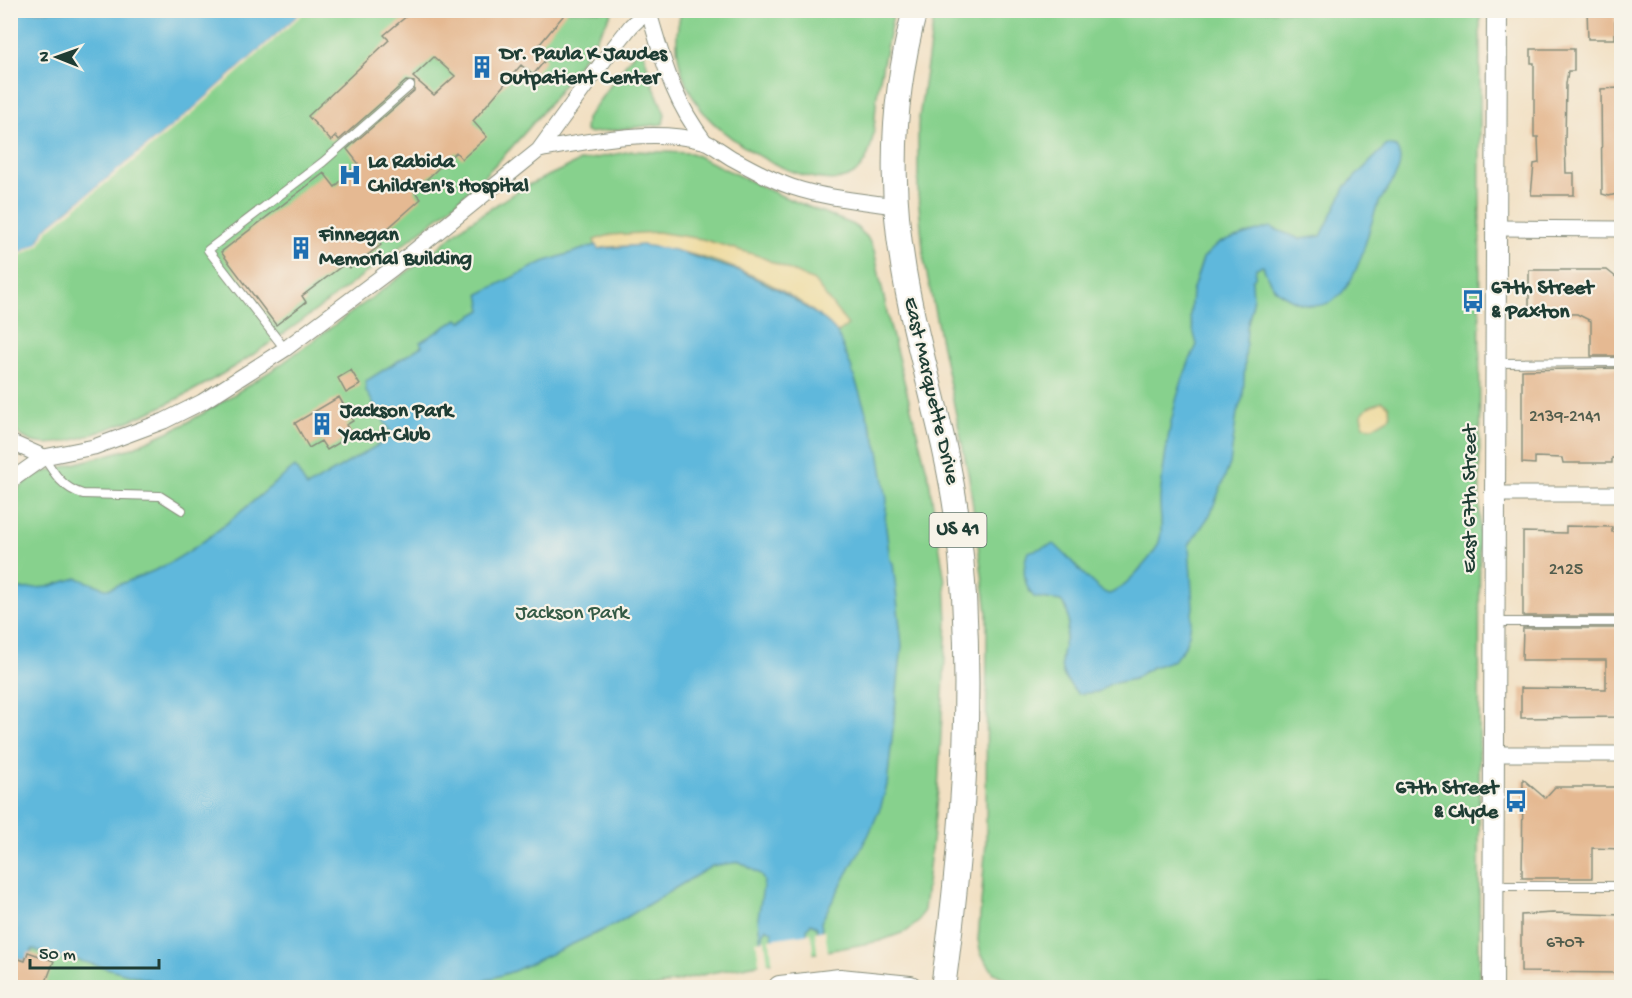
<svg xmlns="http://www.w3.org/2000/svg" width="1632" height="998" viewBox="0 0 1632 998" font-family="'Gochi Hand',sans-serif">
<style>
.green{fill:#87d18d;stroke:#538760;stroke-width:1.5}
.sand{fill:#eeda9e;stroke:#868c69;stroke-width:1.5}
.water{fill:#5eb8dc;stroke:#3e7a88;stroke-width:1.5}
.pier{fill:#f2e0c3}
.building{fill:#e5b992;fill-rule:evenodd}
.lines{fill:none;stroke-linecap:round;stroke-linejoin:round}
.service-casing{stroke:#888e7c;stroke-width:10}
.minor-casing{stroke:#888e7c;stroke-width:17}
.tertiary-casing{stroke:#888e7c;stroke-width:22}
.primary-casing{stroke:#888e7c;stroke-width:26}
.service{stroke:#fff;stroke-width:8}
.minor{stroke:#fff;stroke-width:15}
.tertiary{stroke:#fff;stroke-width:20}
.primary{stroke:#fff;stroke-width:24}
.labels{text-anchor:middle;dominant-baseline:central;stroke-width:4.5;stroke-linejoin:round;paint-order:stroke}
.number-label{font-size:18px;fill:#505c4c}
.shield{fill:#f7f3e8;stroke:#60746a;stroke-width:1.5}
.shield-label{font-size:20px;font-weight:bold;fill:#1f3d34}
.poi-label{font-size:21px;font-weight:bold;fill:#1f3d34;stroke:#f7f3e8;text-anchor:start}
.street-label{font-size:21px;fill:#1f3d34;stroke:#f7f3e8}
.park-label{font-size:21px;fill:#345b46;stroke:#f7f3e8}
</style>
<rect width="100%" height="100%" fill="#f7f3e8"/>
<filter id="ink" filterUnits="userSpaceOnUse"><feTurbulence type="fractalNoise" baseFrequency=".0167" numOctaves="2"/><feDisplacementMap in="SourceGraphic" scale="12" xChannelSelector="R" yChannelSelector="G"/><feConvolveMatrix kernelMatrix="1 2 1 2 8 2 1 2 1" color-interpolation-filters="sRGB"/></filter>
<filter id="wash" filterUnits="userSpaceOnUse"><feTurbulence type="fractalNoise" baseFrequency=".008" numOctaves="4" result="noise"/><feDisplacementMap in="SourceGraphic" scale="24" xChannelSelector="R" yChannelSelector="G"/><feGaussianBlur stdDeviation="1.35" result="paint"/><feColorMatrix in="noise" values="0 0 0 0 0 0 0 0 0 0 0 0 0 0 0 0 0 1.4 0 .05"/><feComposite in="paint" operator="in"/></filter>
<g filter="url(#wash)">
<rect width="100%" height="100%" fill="#f2e0c3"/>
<!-- green -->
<path class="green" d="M682,10l212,1c-6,28 -12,56 -17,84 -3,23 -1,51 -15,71 -32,43 -140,-26 -161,-57 -21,-29 -31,-64 -19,-99z
M303,11h310c-36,61 -84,121 -135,171 -33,32 -70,59 -106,86 -84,65 -174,132 -276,165 -18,6 -39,13 -58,10 -10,-1 -19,-9 -27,-15v-170l27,-15 7,-14z
M935,11h545l-1,976h-457l-28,-14 -13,-19 -3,-14 8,-98 1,-230 -18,-135 -45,-217 -6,-66v-69z
M642,48l11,37 12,29 -2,10 -74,9 -4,-2 1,-12 50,-69z
M632,151l59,2 93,44 70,28 13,12 7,13 15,72 40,157 16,103 2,39 -9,169 -14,120 -6,12 -11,9 -27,10 -170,32 -55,14 -644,1 -1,-488 11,-14 16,-12 95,-26 51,-23 34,-20 60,-38 149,-109 39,-33 57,-37 58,-27z"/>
<!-- sand -->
<path class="sand" d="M657,232l45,7 57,17 55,25 34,44 -11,8c-50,-55 -167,-99 -240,-84l-3,-9 16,-5z
M1382,401l7,5 1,11 -17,10 -10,-1 -2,-11 7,-8z"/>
<!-- water -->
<path class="water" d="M11,11h292l-111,99 -147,119 -7,14 -27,15z
M1387,145l9,2c14,22 -13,43 -20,62 -13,36 -24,117 -81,92 -20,-9 -25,-15 -32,-35l-7,2 -1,9 -3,3 1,23 -6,24 -4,70 -6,16 -7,51 -20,51 -21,30 4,62 -4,27 -5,14 -10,12 -24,8 -16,11 -24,5 -12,8 -20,2c-6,-7 -14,-14 -16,-24 -5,-22 17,-51 -1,-69l-27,-4c-11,-11 -12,-31 -6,-45l26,-8c14,11 42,48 55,50 14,-4 45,-38 50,-52 5,-15 0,-29 1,-45 6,-52 13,-106 37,-152l-7,-27 2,-26 11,-34 16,-15 51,-16 30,12 21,-3 25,-50z
M596,245l2,4 44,-4 32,5 68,22 39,19 44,29 12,13 13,31 29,87 8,49 -2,20 5,40 3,3 9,82 -15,140 -6,21 -12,28 -48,88 9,65h-6l-7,-60 -6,-4 -4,6 7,58h-36l-6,-55 -6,-4 -4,6 6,53h-2l-8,-69 6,-37 -4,-7 -20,-12 -28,4 -98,59 -100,46 -49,16h-290l-105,-29 -2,3 -35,-12 -8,12 -14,-5v-366l36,-3 30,-9 31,11c17,-7 35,-13 52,-21 50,-25 91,-67 135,-101l12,20 76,-45 10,-6 -27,-45v-10l56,-35 -2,-4 38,-23 3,3 21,-12 -3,-16 64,-32z"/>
<!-- pier -->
<path class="pier" d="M303,11h3l-112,101 -147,119 -7,14 -30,16 1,-3 27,-15 7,-14 147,-119z
M825,930l8,58h-12l-6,-56z
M811,933l6,55h-42l-5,-49z
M765,940l6,48h-8l-7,-47z"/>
<g id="blocks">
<!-- building -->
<path class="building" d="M414,10h154l-33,40 11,9 -13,16 -12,-10 -48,56 14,16 -25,22 -6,-7 -42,39 7,8 -44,39 4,7 -31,23 -4,-5 -44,33 4,6 -30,23 -55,-73 103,-79 11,14 23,-24 -11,-14 67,-58v-9l-8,-1 -67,59 -3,-4 -5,5 -23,-25 81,-76 -5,-5zM434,57l21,19 -21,19 -21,-18z
M1587,10h28v29h-27z
M1531,49h43v22h-6l-2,13 -1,58 1,31h8v22h-43l3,-31 5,-1 -1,-26h-4v-74h-3z
M1619,88l2,105 -12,3 -7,-2 -1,-105z
M1529,270h78l10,8v57h5v18l-3,3h-28v-35l-14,-7 -48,-1z
M1619,368l3,90h-10v5h-49l-1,-5 -27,-1v7l-13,-1v-93z
M351,370l9,15 -14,8 -8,-15z
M339,397l14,24 -7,4 6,10 -25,15 -6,-9 -12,7 -14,-25z
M1566,526l46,1v5h10l-3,84h-96v-84l43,1z
M1523,628h96l3,3v86l-101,1v-30l85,1v-29h-84z
M1523,779l22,19 10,-11h67v62l-30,-1v30h-70z
M1553,913l69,2v58l-101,-1v-57z
M28,952l26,9 -10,26h-34v-31l15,5z"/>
</g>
</g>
<g filter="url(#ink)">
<use href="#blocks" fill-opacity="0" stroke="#888e7c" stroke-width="1.5"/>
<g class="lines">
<!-- service casing -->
<g class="service-casing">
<path id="service" d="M285,349l-77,-99 115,-88 87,-76
M1497,363l125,-1
M44,457c10,17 20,32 39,37l77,2 22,14
M1495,622h127
M1495,886h127"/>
</g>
<!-- minor casing -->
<g class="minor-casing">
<path id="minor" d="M648,10c16,52 23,87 57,132
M539,150c51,-9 112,-22 164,-9 9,3 19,11 27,16 20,11 41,23 62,30 33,11 69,14 103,19
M1496,228l126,1
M10,442l34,15 -34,24
M44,457l50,-10 70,-26 38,-19 83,-53 108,-81 146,-118 68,-94 24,-30 17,-16
M1496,494h126
M1494,754h128"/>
</g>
<!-- tertiary casing -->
<g class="tertiary-casing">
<path id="tertiary" d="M1493,988l4,-978"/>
</g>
<!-- primary casing -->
<g class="primary-casing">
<path id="primary" d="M915,10c-30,114 -25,215 3,329 14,59 31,118 39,179 19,157 7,313 -14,470
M780,988l60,-7 70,7"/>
</g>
<!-- service -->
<use href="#service" class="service"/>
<!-- minor -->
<use href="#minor" class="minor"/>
<!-- tertiary -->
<use href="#tertiary" class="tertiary"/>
<!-- primary -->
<use href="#primary" class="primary"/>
</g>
</g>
<!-- icons -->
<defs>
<g id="building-bare" transform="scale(1.8)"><path d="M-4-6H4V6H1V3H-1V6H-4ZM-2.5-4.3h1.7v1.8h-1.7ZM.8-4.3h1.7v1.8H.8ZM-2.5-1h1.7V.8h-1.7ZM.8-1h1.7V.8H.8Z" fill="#1f6fb2" stroke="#f7f3e8" stroke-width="2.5" paint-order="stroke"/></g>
<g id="hospital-bare" transform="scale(1.8)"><path d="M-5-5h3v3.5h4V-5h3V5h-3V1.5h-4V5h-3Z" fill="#1f6fb2" stroke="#f7f3e8" stroke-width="2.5" paint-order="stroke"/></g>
<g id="bus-bare" transform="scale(1.8)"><path d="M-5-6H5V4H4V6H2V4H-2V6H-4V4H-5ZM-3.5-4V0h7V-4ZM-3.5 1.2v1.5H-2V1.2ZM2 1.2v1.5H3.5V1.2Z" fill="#1f6fb2" stroke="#f7f3e8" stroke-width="2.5" paint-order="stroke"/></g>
</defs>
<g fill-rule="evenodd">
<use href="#building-bare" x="482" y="67"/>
<use href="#hospital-bare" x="350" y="175"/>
<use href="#building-bare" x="301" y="248"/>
<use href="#bus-bare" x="1473" y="301"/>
<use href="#building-bare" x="322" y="424"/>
<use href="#bus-bare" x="1516" y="801"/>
</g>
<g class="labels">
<!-- number labels -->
<g class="number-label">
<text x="1565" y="417">2139-2141</text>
<text x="1566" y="570">2125</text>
<text x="1565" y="943">6707</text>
</g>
<!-- shield labels -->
<rect class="shield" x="929.5" y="513" width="57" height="34" rx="4.5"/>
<g class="shield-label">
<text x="958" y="530">US 41</text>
</g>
<!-- poi labels -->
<g class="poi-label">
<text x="500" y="55">Dr. Paula K Jaudes<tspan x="500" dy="24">Outpatient Center</tspan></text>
<text x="368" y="163">La Rabida<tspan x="368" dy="24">Children's Hospital</tspan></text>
<text x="319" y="236">Finnegan<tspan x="319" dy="24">Memorial Building</tspan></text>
<text x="1491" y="289">67th Street<tspan x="1491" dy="24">&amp; Paxton</tspan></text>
<text x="340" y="412">Jackson Park<tspan x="340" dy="24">Yacht Club</tspan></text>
<text x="1498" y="789" text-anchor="end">67th Street<tspan x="1498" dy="24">&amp; Clyde</tspan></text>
</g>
<!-- street labels -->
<g class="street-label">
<text transform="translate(930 391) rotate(77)">East Marquette Drive</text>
<text transform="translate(1471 499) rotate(-90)">East 67th Street</text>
</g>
<!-- park labels -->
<g class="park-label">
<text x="572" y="614">Jackson Park</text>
</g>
</g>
<!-- margin -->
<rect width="1632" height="998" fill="none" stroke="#f7f3e8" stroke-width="36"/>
<!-- north arrow -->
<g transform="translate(57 57) rotate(271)" stroke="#f7f3e8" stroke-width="4.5" paint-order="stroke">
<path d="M0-4.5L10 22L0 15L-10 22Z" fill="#1f3d34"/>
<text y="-9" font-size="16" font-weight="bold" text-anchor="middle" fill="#1f3d34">N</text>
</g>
<!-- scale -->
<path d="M30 959v9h129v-9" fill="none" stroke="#1f3d34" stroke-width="3"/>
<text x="39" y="959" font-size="18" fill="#1f3d34" stroke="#f7f3e8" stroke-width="4.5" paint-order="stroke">50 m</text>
</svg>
